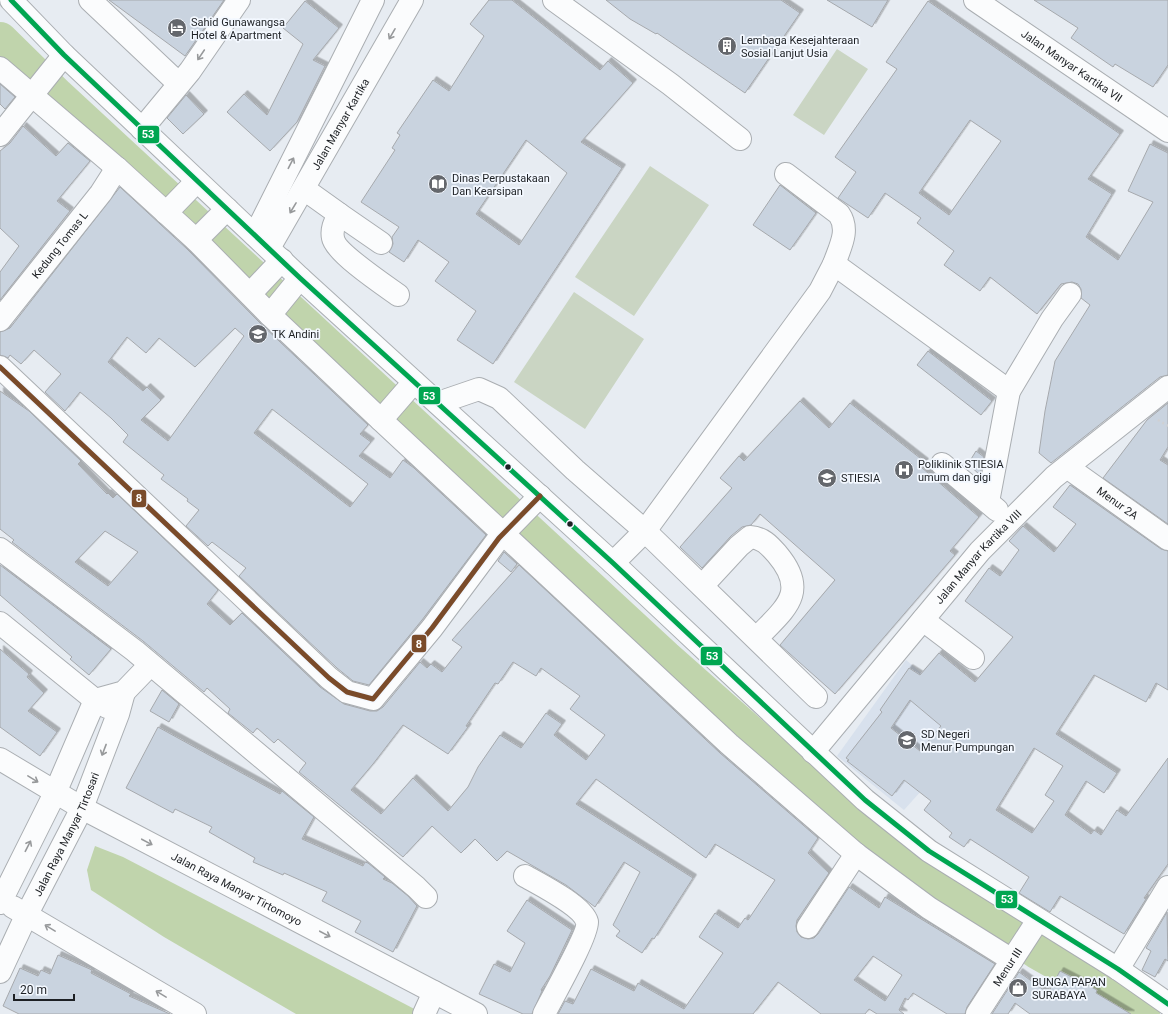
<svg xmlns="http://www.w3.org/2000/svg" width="1168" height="1014" viewBox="0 0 1168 1014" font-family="Roboto,sans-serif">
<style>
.built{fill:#d8e1ed}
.green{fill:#cad5c3}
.water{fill:#c0d4ac}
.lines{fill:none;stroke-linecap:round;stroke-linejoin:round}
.river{stroke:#c0d4ac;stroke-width:36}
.building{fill:#c9d3df;stroke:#a6a9ad;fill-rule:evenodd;filter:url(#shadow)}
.minor-casing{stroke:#aaaeb2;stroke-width:24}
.path{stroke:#cfd0d2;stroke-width:2.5;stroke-dasharray:2 3;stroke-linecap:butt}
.minor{stroke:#fbfcfd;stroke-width:22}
.bus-1-casing{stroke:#f3f8ff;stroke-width:8}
.bus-2-casing{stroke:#f3f8ff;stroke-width:8}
.bus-1{stroke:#00a651;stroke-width:5}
.bus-2{stroke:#7a4b2a;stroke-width:5}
.oneway{stroke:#97999b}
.bus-dot{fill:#1d2024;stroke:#f3f8ff;stroke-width:1.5}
.labels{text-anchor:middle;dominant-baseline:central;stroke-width:3.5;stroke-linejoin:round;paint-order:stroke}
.poi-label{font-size:11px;fill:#1d2024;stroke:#f3f8ff;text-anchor:start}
.street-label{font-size:11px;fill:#1d2024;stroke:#f3f8ff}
.line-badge{stroke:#f3f8ff;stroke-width:1.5}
.badge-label{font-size:11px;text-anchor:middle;font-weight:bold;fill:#fff}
</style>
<defs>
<filter id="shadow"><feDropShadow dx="3.5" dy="-3.5" stdDeviation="0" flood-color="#0004"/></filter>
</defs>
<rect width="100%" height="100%" fill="#e7ecf2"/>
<!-- built -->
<path class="built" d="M906,660l75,64 -77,86 -67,-54z"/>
<!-- green -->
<path class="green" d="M837,49l31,20 -44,66 -31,-20z
M650,166l59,39 -75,111 -59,-39z
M574,292l70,47 -59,90 -71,-47z"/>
<!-- water -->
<path class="water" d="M95,846l28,11 301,157h-128l-132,-77 -73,-47 -4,-20z"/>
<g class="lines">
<!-- river -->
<path class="river" d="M0,40l57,56 608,562 188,166 184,127 83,47 22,16"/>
</g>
<!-- building -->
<path class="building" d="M109,0h115l-39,56z
M489,0h23l88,70 8,-9 25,22 -52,59 41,26 -129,196 -36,-24 19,-29 -41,-30 14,-19 -31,-22 -14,22 -15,-10 4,-8 -1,-7 7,-10 -38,-25 34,-52 -3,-2 8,-13 -3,-2 36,-53 16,11 35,-55 -14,-12zM526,140l41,33 -48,72 -43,-31z
M606,0h175l19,13 -55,80 -88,-60 -1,1 -26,-15z
M827,0h61l-16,27z
M1034,0h134v65l-15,22 -38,-23 -2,3 -42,-29 7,-10z
M305,1l34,27 -26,32 12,6 -28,56 -27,29 -43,-39 17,-18 23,21 36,-71 -20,-16z
M928,1l192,133 -32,45 24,15 -26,43 32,23 35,-58 -25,-11 22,-47 18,9v222l-8,2 -109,86 -12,-10 6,-42 10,-50 35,-56 -9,-7v-9l-3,-5 -6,-2 -11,2 -24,30 -47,-37 -10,14 -36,-26 10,-14 -37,-28 4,-5 -36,-25 -17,25 -30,-20 18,-26 -21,-15 62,-88 -11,-7zM970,120l31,21 -52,74 -30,-22z
M0,84l15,13 -10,12 -5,-5z
M186,95l18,19 -21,20 -16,-16z
M23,126l33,30 12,-13 22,18 -33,40 13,10 -70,89v-28l19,-26 -19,-18v-77l10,-8z
M780,185l36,28 -26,37 -37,-25z
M120,187l67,62 74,75 107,101 -8,9 11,8 -12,14 31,22 13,-18 11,8 72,67 -64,85 -53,65 -16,-4 -16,-13 -98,-92 7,-8 -34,-26 -4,4 -22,-20 13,-16 -12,-9 1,-2 -27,-20 3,-4 -41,-33 5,-7 -17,-17 -31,-26 -15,19 -20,-19 16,-18 -27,-24 -13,14 -11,-9 -2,3 -8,-3v-23l10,-4zM235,328l9,8 -76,105 -27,-21 20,-20 -14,-13 -4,4 -35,-29 19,-25 19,16 13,-15 36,29zM272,409l96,75 -18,23 -96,-74z
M928,351l64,50 -11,14 -64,-50z
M0,391l29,20 52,50 -3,3 29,30 1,-1 5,5 4,-4 101,96 -11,14 23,21 12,-12 78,74 24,17 26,7h7l6,-4 37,-45 7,6 4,-4 11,8 20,-25 -10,-7 67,-75 201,188 98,85 -10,15 21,20 -32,47 -1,6 1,6 4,5 7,2 6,-1 4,-4 31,-47 30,21 6,-11 110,67 -28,43 -2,7h-18l-34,-21 -5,7 -3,-2 -6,12 5,4h-27l-8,-5 -4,5h-44l-43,-32 -25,32h-195l7,-13 8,3 18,-35 43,22 4,-8 46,26 39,-56 -24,-16 16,-24 23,15 7,-10 3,2 27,-40 -60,-36 -9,14 -110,-79 -20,25 117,74 -39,61 -2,-1 -10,15 -26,-17 4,-5 -7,-6 27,-53 -16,-10 -29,45 -29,-22 -59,-34 -10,10 -22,-22 -14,14 -29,-27 -29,31 -104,-85 7,-9 -28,-24 -4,4 -17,-15 -4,5 -25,-20 2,-4 -23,-21 -3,4 -61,-51 -131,-99 2,-2 -14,-11zM105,531l33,21 -30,34 -33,-24zM513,662l23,14 5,-8 39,28 -10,13 35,26 -19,25 -32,-25 8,-11 -16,-11 -25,35 -21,-13 -22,32 -10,20 -20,24 -35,-33 -32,36 -30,-24 22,-26 30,-39 45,29 20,-27 -2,-1 29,-43 3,1zM873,956l29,19 -17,26 -31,-21z
M800,401l29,27 21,-25 75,59 -4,5 58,50 -29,34 5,4 -120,139 -55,-49 55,-65 -75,-66 -9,11 -9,2 -11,9 -29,32 -22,-21 52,-59 -12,-10 19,-22 5,5z
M1168,403v44l-8,13 8,5v59l-65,-46 44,-58z
M976,451l8,6 -4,18 -12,-11z
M1070,485l91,64 7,2v139l-12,-7 -10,19 -52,-27 -38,59 61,39 -13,20 -18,-12 -21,34 26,19 3,-4 7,5 16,-25 9,6 42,-58v106l-24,34 2,1 -22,35 -64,-38 -10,16 -31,-19 10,-16 -59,-38 -6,8 -15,-10 3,-4 -28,-23 7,-9 -27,-21 -12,16 -45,-35 2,-1 -3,-2 36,-46 -2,-2 29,-42 11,7 19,-22 36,29 38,-45 -48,-36 24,-33 11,8 19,-26 -10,-9 14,-15 31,26 22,-28 -23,-17zM910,700l31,26 -21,25 -29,-23zM1034,748l29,18 -18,29 9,6 -22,32 -36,-23z
M504,552l13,12 -6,8 -13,-11z
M0,565l111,84 -22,26 -19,-16 2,-2 -72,-62z
M0,649l29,25 -2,3 17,16 -16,18 29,21 -17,24 -40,-29z
M162,690l17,14 -10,18 -19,-11z
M158,727l122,67 2,-3 32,26 -12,22 61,27 2,-4 3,1 17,14 -2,2 9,4 16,13 9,10 -24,46 -38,-20 6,-11 -39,-20 5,-9 -43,-19 -1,2 -30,-13 2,-4 -46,-26 3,-5 -37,-18 -2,4 -47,-25z
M527,900l45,30 -22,46 -9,14 1,1 -10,23h-9l-44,-20 15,-30 16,8 15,-29 -18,-12z
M1167,912l1,49 -3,-2 -10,18 -13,-7 9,-19 -5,-3z
M58,955l34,15 -1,3 40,21 -2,2 41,18h-151l-16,-8 17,-38 18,8 3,-6 9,4z
M1060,971l37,19 -1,3 35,21h-101l-15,-11 -7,11h-16l27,-42 29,21z"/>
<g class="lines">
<!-- minor casing -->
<g class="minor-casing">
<g id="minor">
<path d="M11,0l53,55 236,223 313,285 252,237 64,51 189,118 50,35"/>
<path d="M90,0l89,84"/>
<path d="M554,0l116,84 70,55"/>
<path id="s1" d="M975,0l193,131"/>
<path d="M0,68l117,100 79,72 74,75 111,105 348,324 127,110 73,54 83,52"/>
<path d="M142,129l48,-58 49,-71"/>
<path d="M0,135l64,-80"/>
<path d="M786,174l53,40c11,16 1,33 -5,50"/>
<path d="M304,189l35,25c-4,8 -8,15 -6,24 2,14 51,47 65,57"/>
<path d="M166,213l31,-32"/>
<path d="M339,214l42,29"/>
<path d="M255,235l118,-235"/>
<path d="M196,240l31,-31"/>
<path id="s2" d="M269,248l143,-248"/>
<path d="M250,294l32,-34"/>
<path d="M270,315l30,-37"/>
<path id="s3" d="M0,320l101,-127 16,-25"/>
<path d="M0,367l329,311 18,14 26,7 59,-71 67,-90 41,-42"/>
<path d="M438,403l41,-14 20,9 76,72 70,61 171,166"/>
<path d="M381,420l33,-38"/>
<path d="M942,464l55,46"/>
<path id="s4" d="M1067,467l101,72"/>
<path d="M988,502l21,-111 43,-72 18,-25"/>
<path d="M0,549l135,102 281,236 10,10"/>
<path d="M613,563l32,-32 175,-240 14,-27 175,127"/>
<path d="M702,586l37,-40 11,-9c13,1 19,8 27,17 33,39 7,55 -20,84"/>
<path d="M923,620l50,38"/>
<path d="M0,623l95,77 12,7"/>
<path id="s5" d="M813,752l167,-201 74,-74 114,-90"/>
<path id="s6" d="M0,759l82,49 394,206"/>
<path d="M525,876c14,8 58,30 62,46 2,11 -36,78 -43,92"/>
<path d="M0,903l55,-110 40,-93 29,-8 26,-27"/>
<path d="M13,907l182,107"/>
<path d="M808,927l48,-73"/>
<path d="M1118,969l50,-82"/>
<path id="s7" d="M0,972l27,-58 55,-106 36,-94 6,-22"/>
<path d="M424,1014l10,-22"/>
<path id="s8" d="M977,1014l61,-94"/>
</g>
</g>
<!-- path -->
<path class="path" d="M1158,420l10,6"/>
<!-- minor -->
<use href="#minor" class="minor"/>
<!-- bus-1 casing -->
<g class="bus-1-casing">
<path id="bus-1" d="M11,0l53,55 236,223 313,285 252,237 64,51 189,118 50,35"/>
</g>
<!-- bus-2 casing -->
<g class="bus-2-casing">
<path id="bus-2" d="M0,367l329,311 18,14 26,7 59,-71 67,-90 41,-42"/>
</g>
<!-- bus-1 -->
<use href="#bus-1" class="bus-1"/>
<!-- bus-2 -->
<use href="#bus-2" class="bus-2"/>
</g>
<!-- one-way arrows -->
<defs><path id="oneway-shaft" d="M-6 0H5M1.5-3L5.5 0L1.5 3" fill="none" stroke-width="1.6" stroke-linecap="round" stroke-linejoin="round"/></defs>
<g class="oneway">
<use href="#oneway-shaft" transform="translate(392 34) rotate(120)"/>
<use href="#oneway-shaft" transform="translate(201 55) rotate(124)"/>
<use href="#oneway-shaft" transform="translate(291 163) rotate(-63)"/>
<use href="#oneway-shaft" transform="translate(293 208) rotate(121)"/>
<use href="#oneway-shaft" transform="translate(104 750) rotate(111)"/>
<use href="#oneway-shaft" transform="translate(33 779) rotate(31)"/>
<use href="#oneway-shaft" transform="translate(147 842) rotate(28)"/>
<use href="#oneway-shaft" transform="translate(28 846) rotate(-63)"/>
<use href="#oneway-shaft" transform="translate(50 928) rotate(-149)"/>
<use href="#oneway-shaft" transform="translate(325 934) rotate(28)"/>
<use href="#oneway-shaft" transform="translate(161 994) rotate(-149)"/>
</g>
<!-- icons -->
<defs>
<g id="hotel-disc" transform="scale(1)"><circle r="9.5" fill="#64676c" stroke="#f3f8ff"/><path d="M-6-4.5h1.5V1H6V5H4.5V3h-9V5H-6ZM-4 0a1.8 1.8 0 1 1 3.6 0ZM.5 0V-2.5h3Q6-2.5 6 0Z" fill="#fff"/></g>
<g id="building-disc" transform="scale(1)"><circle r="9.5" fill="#64676c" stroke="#f3f8ff"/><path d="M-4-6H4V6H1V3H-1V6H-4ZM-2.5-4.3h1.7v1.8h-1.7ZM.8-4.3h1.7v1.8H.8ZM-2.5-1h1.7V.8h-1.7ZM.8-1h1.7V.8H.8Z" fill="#fff"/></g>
<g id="library-disc" transform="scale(1)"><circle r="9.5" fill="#64676c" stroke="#f3f8ff"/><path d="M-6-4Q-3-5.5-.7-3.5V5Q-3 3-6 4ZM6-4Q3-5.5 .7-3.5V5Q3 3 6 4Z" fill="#fff"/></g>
<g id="school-disc" transform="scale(1)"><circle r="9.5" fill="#64676c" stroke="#f3f8ff"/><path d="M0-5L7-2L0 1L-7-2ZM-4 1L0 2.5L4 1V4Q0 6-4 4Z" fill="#fff"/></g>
<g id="hospital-disc" transform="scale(1)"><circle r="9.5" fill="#64676c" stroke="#f3f8ff"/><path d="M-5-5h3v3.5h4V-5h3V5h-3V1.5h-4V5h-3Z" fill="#fff"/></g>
<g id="university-disc" transform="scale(1)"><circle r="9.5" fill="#64676c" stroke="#f3f8ff"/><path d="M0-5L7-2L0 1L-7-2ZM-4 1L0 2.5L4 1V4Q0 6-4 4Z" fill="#fff"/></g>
<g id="shop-disc" transform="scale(1)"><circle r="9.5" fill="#64676c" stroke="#f3f8ff"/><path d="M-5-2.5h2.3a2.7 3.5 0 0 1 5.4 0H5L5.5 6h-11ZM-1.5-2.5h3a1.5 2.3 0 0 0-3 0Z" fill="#fff"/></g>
</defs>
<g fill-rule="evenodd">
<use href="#hotel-disc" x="177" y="28"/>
<use href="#building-disc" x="727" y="46"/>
<use href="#library-disc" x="438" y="184"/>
<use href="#school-disc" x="258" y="334"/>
<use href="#hospital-disc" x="904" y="470"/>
<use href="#university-disc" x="827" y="478"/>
<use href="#school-disc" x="907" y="740"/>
<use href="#shop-disc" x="1018" y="988"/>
</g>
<!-- markers -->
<g class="bus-dot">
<circle cx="508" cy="467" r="3.5"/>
<circle cx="570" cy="524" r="3.5"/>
</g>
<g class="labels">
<!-- poi labels -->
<g class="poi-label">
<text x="191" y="22">Sahid Gunawangsa<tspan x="191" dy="13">Hotel &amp; Apartment</tspan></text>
<text x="741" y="40">Lembaga Kesejahteraan<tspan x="741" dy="13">Sosial Lanjut Usia</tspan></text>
<text x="452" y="178">Dinas Perpustakaan<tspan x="452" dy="13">Dan Kearsipan</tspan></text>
<text x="272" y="334">TK Andini</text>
<text x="918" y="464">Poliklinik STIESIA<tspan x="918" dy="13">umum dan gigi</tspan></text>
<text x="841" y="478">STIESIA</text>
<text x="921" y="734">SD Negeri<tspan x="921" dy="13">Menur Pumpungan</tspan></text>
<text x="1032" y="982">BUNGA PAPAN<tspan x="1032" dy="13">SURABAYA</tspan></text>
</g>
<!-- street labels -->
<g class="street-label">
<text stroke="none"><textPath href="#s1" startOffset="117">Jalan Manyar Kartika VII</textPath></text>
<text stroke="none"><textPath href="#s2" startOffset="143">Jalan Manyar Kartika</textPath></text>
<text stroke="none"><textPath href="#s3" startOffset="96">Kedung Tomas L</textPath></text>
<text stroke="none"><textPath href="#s4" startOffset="62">Menur 2A</textPath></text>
<text stroke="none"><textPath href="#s5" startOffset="256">Jalan Manyar Kartika VIII</textPath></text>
<text stroke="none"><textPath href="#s7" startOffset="153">Jalan Raya Manyar Tirtosari</textPath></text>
<text stroke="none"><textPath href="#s6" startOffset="270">Jalan Raya Manyar Tirtomoyo</textPath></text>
<text stroke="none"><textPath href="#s8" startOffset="56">Menur III</textPath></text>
</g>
</g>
<g class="line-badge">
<rect x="137" y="125" width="23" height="19" rx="4" fill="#00a651"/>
<rect x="418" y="386" width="23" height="19" rx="4" fill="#00a651"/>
<rect x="131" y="489" width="16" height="19" rx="4" fill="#7a4b2a"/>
<rect x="411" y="634" width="16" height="19" rx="4" fill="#7a4b2a"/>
<rect x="700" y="646" width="23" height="20" rx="4" fill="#00a651"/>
<rect x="995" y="890" width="23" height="19" rx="4" fill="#00a651"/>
</g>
<g class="badge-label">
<text x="148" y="138">53</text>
<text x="429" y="400">53</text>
<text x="139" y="502">8</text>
<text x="419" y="648">8</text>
<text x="712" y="660">53</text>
<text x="1007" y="903">53</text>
</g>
<!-- scale -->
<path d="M14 994v6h60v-6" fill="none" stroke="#1d2024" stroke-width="2"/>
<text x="20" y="994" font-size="12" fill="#1d2024" stroke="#f3f8ff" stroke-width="3" paint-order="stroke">20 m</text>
</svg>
